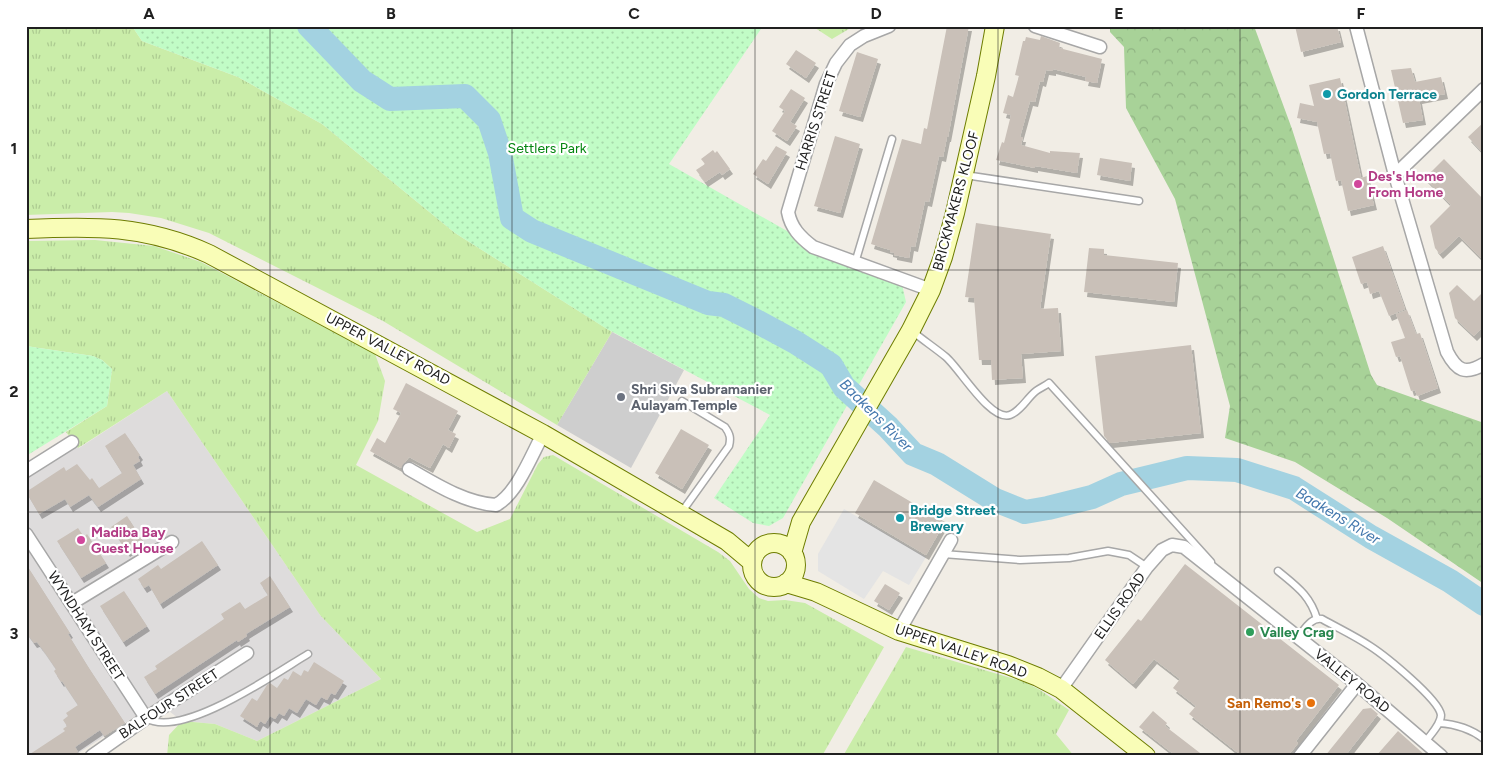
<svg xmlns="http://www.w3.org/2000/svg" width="1510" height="782" viewBox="0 0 1510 782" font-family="Figtree,sans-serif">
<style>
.residential{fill:#dedcdc}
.religious{fill:#cecece}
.grass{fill:url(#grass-tufts)}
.forest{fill:url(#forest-crowns)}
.park{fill:url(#park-dots)}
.parking{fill:#e4e4e4}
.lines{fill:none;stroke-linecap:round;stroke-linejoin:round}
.river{stroke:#a3d2e1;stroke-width:24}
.building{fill:#c9c0b8;filter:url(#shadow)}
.lane-casing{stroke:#a7a7a7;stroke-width:9}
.street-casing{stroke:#a7a7a7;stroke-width:15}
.secondary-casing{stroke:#6e7d00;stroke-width:20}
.lane{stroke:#fff;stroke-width:6}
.street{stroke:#fff;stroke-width:12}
.secondary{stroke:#f9fdb7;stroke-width:18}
.grid{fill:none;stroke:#202020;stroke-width:1;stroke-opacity:0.55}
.culture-dot{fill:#0f9aa8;stroke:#fff;stroke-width:2}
.hotel-dot{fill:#d1479c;stroke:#fff;stroke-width:2}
.worship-dot{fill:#6b7280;stroke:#fff;stroke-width:2}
.leisure-dot{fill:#2e9e5b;stroke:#fff;stroke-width:2}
.food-dot{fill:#e8710a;stroke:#fff;stroke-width:2}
.labels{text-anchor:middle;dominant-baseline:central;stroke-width:4.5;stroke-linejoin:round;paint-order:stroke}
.culture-label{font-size:14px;font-weight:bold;fill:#0d838f;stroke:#fff;text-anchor:start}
.street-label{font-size:14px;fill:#202020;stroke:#fff}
.park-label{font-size:14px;fill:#058611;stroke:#fff}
.hotel-label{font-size:14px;font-weight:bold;fill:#b23c85;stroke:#fff;text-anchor:start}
.worship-label{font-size:14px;font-weight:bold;fill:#5b616d;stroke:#fff;text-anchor:start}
.leisure-label{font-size:14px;font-weight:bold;fill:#27864d;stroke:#fff;text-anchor:start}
.food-label{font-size:14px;font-weight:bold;fill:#c56008;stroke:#fff;text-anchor:end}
.water-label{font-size:15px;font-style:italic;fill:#4377ad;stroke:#fff}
.neatline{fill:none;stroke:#202020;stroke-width:2}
.grid-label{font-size:16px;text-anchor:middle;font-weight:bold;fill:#202020}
</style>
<defs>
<pattern id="grass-tufts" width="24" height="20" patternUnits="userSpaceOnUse" patternTransform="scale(1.25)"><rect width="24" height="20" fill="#caeda9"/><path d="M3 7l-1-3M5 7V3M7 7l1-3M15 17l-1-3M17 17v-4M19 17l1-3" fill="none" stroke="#adcb91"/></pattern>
<pattern id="forest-crowns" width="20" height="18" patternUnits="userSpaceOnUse" patternTransform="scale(1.25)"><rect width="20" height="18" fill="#a8d298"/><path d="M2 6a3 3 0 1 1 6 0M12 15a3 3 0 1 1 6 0" fill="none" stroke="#90b483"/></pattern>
<pattern id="park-dots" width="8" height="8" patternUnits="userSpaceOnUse" patternTransform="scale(1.25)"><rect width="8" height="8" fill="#c1fcc6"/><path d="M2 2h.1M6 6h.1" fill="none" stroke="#a6d8aa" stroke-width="1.8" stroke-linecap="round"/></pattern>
<filter id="shadow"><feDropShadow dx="3" dy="5" stdDeviation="0" flood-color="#0004"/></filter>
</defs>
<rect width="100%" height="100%" fill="#f1ede5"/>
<!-- residential -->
<path class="residential" d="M167,391l153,224 61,64 -124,62 -42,-17 -33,-3 -25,-19 -83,54h-48v-293l43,-26 10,11z"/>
<!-- religious -->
<path class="religious" d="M612,332l72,38 -53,98 -74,-43z"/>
<!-- grass -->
<path class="grass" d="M26,26h106l10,15 96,36 84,47 133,109 157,99 -55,93 -174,-104 -174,-88 -48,-15 -32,-5 -17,-1 -86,3z
M812,26h42l-22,13z
M95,240l59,6 47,16 174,92 10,27 -7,40 -22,44 121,67 33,-13 28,-55 6,-7 9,-2 165,97 12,9 19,28 10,9 9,3 17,-1 20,3 79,44 -62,109h-655l2,-21 13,-14 33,3 42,17 124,-62 -61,-64 -153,-224 -89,57 -12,-16 41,-26 5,-37 -10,-9 -9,-4 -67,-10v-105z
M906,647l119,35 15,8 29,20 -13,24 18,22h-231z"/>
<!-- forest -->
<path class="forest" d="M1110,26h144l38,103 79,246 6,10 107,38v161l-97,-66 -92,-56 -70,-24 5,-32 -55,-207 -49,-91 -2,-61 -14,-15z"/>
<!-- park -->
<path class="park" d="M132,26h631l-94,138 134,76 98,40 5,22 -123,216 -14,8 -16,-3 -39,-25 56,-83 -163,-86 -152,-96 -133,-109 -84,-47 -96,-36z
M26,346l67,10 9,4 10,9 -5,37 -81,50z"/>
<!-- parking -->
<path class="parking" d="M844,509l82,48 -17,28 -26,-14 -19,28 -46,-28v-17z"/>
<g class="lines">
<!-- river -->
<path class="river" d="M309,26l53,55 28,18 75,-3 24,24 11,33 12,65 20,13 176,72 16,2 32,16 39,21 36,23 13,22 44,40 25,27 24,10 58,36 30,12 23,-4 44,-11 29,-13 66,-16 50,2 57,18 77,49 79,44 34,23"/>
</g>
<!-- building -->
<path class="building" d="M947,26h22l-21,111h-1l-4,20 -4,-1 -10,46 -4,-1 -10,46 -4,-1 -2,12 -15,-3v-2l-4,-1v-2l-19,-6 31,-105 19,5 3,-16 3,1z
M1295,26h42l4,16 -40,10z
M1041,36l19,7 -1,5 43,11 -5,24 -12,-2 1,-4 -33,-8v2l-7,-1 -3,12 -3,-1 -5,21 -5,-1 -10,36h3l-2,8 29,8v-2l30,2 -3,20 -42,-7v2l-39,-8 6,-18 2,1 7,-28 -8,-2 5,-18 5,2 6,-21 -4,-1 8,-34h2l1,-4 14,3z
M796,50l20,13 -10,15 -20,-14z
M857,52l21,7 -18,58 -21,-6z
M1411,68l4,14 26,-5 4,17 -26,5 4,21 -20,3 -12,-53z
M1340,78l21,100 6,-2 7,29 -26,6 -7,-31 -5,1 -6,-28 -6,1 -7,-32 -20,-4 3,-15 14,3 -5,-21z
M791,89l14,9 -15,24 7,4 -10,15 -15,-10 13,-20 -6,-4z
M1484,122v32l-16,-17z
M835,136l25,8 -20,69 -26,-7z
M776,146l11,6 -19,32 -15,-10 10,-15 3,2z
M713,150l2,3 2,-2 13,18 -8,6 -2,-3 -15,10 -9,-12 9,-6 -4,-5z
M1100,158l32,5 -2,18 -33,-6z
M1444,159l40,41v61l-25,-25 -19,18 -5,-6 -5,-22 21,-21 -26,-27z
M976,223l75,11 -11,75 18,-1 3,43 -40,3 2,24 -31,2 -1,-20h-12l-5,-62 -9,-1z
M1383,246l22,63 -16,7 -10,-25 -9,3 -3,-12 -6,2 -9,-27z
M1089,248l15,1v6l74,8 -4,39 -90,-10z
M1457,285l17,16 10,-10v35l-10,10 -19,-18 -6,-25z
M1407,310l9,24 4,-1 18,55 -21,8 -2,-6 -4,1 -11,-35 -4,1 -5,-15 14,-4 -9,-24z
M1191,345l10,88 -91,10 -6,-7 -9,-80z
M406,383l52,28 -10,19 8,4 -7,14 -6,-4 -13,24 -21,-11 -8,11 -31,-17 7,-13 8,5 16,-30 -8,-4z
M681,429l28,16 -27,44 -27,-16z
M125,433l15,22 -2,2 2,4 -7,4 8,14 -43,28 -9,-12 -19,12 -5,-8 -26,15 -13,-22 38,-25 2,4 11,-7 13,16 2,-2 7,10 23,-15 -17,-27z
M874,480l71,42 -19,33 -71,-42z
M127,516l16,25 -16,11 -16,-25z
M78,528l6,9 3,-3 19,29 -25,15 -24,-37z
M202,541l16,24 -58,39 -11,-19 -5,3 -6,-9 20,-14 3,4z
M26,564l44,69 -2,1 19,31 38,58 -21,13 -4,-6 -25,17 3,5 -6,4h-45l38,-25 -2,-2 4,-3 -4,-6 5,-4 -2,-3 12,-8 -16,-24 -1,1 -7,-11 2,-2 -13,-19 -6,-8 -3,1 -8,-11z
M1185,564l154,121 -43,56 2,2 -10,13h-46l-53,-42 7,-8 -23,-18 7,-9 -26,-20 -21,25 -28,-24 33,-41 3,2z
M270,576l20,31 -44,27 1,2 -9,6 -1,-2 -82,54 -11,-17 13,-8 -2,-3 69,-47 -3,-5 19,-12 5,7 23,-14 -8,-12z
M885,584l15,9 -11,17 -15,-9z
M124,591l23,35 -24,16 -23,-36z
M314,662l30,19 -9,14 -4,-2 -4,7 -6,-3 -5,8 -10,-6 -9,14 -8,-5 -5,8 -5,-3 -4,6 -5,-3 -5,8 -5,-3 -3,6 -17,-11 12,-18 5,3 10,-16 3,-2 7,5 7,-10 4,2 5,-9 8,5 3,-6 4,2z
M1371,708l7,6 -33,42h-20l38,-47z
M1153,711l14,12 -2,3 39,30h-28l-37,-29z
M1398,731l28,25h-50z"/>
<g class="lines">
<!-- lane casing -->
<g class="lane-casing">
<path id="lane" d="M965,175l174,26
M855,263l37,-124
M912,331c11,9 23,17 34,26 14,12 45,65 64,58 11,-4 17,-17 26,-24 4,-3 9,-5 13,-8l162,179
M681,513l48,-67c2,-8 1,-12 -4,-19l-43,-26
M943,554l77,6 49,-2 39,-7 21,4 18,12
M1278,571c18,15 32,24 39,48
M1298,637c7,-8 13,-20 24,-18 16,9 33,17 48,27 14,9 69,53 71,69 0,9 -10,19 -15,26
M146,718c35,22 130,-45 162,-64
M1439,723c16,1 32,6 45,16"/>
</g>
<!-- street casing -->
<g class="street-casing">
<path id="street" d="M889,26l-25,10 -14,9 -14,18 -10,21 -38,128c3,16 12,25 25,35l118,43
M1035,26l65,21
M1356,26l39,149 52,177c10,19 18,23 37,12
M1395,175l89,-86
M409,469c26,15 56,34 87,36 21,-11 36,-51 47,-71
M26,471l46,-29
M26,534l120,184
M72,603l100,-61
M899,631l52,-91
M1061,689l86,-122 15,-17 10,-5 12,2 173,137 84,72
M92,756l54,-38 101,-65
M1300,756l57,-72"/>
</g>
<!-- secondary casing -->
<g class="secondary-casing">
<path id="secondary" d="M26,229c69,-3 119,-4 183,25l334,180 184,107 25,21
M752 565a22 22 0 1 1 44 0a22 22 0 1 1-44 0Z
M792,553l9,-31 110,-192 20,-40 12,-33 12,-44 31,-137 9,-50
M786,583l30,9 83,39 109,34 30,12 23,12 85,67"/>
</g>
<!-- lane -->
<use href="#lane" class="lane"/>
<!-- street -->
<use href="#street" class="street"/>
<!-- secondary -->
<use href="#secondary" class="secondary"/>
</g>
<!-- grid -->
<path class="grid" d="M270,26v730M512,26v730M755,26v730M998,26v730M1240,26v730M26,270h1458M26,512h1458"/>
<!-- markers -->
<g class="culture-dot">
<circle cx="1327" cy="94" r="5"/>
<circle cx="900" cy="518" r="5"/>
</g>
<g class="hotel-dot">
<circle cx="1358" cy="184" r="5"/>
<circle cx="81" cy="540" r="5"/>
</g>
<circle class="worship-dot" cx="621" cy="397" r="5"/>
<circle class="leisure-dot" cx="1250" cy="632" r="5"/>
<circle class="food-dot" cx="1311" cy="703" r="5"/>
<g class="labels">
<!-- culture labels -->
<g class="culture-label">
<text x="1337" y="94">Gordon Terrace</text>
<text x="910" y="510">Bridge Street<tspan x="910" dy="16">Brewery</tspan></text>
</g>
<!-- street labels -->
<g class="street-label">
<text transform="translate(816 121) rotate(-72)">HARRIS STREET</text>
<text transform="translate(956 201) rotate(-75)">BRICKMAKERS KLOOF</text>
<text transform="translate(388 349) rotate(28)">UPPER VALLEY ROAD</text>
<text transform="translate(1120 606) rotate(-55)">ELLIS ROAD</text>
<text transform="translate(86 626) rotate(57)">WYNDHAM STREET</text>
<text transform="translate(961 651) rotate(19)">UPPER VALLEY ROAD</text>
<text transform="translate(1352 681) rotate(39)">VALLEY ROAD</text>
<text transform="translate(169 704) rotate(-33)">BALFOUR STREET</text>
</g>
<!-- park labels -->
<g class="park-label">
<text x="547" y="148">Settlers Park</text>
</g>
<!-- hotel labels -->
<g class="hotel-label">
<text x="1368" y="176">Des's Home<tspan x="1368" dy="16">From Home</tspan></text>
<text x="91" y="532">Madiba Bay<tspan x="91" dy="16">Guest House</tspan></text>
</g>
<!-- worship labels -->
<g class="worship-label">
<text x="631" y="389">Shri Siva Subramanier<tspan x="631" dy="16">Aulayam Temple</tspan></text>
</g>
<!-- leisure labels -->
<g class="leisure-label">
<text x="1260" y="632">Valley Crag</text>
</g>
<!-- food labels -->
<g class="food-label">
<text x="1301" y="703">San Remo's</text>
</g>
<!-- water labels -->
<g class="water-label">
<text transform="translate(876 415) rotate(45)">Baakens River</text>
<text transform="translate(1338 516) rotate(31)">Baakens River</text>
</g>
</g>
<!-- border -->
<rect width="1510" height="782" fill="none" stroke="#ffffff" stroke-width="55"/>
<rect x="28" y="28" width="1454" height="726" class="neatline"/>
<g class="grid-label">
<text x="149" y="19">A</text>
<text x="391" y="19">B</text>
<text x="634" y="19">C</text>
<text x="876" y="19">D</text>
<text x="1119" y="19">E</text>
<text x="1361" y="19">F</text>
<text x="14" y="154">1</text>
<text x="14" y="397">2</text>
<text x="14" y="639">3</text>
</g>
</svg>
